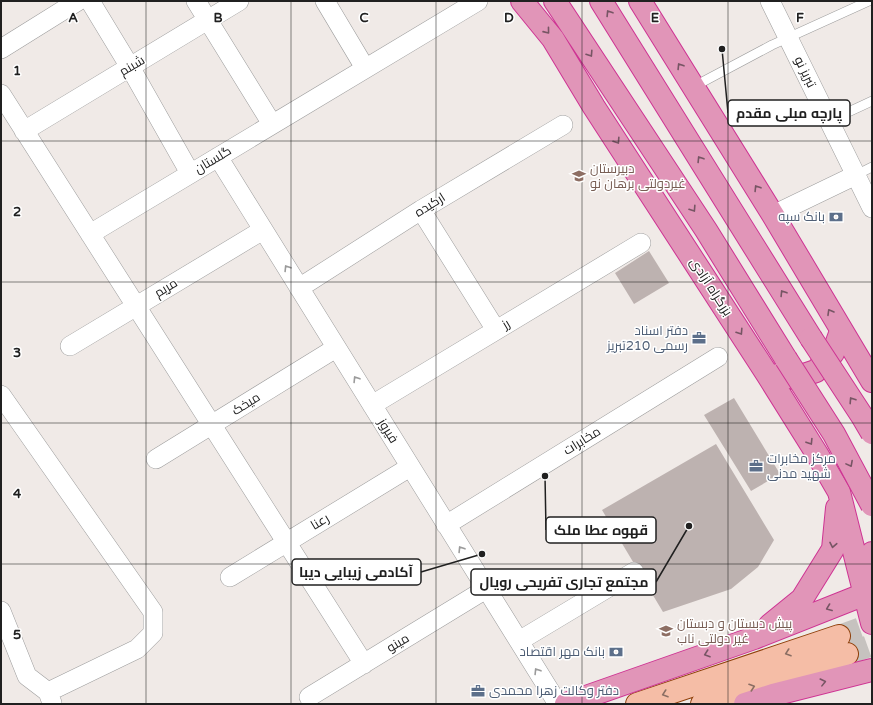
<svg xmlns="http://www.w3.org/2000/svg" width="873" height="705" viewBox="0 0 873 705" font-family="'Varela Round',Cairo,sans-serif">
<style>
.building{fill:#bdb2b0}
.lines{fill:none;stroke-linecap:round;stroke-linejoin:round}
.primary-tunnel{stroke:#c6c2bf;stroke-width:22;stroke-dasharray:22 11;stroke-linecap:butt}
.lane-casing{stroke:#9d9d9d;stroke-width:10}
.street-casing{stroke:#9d9d9d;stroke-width:20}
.primary-casing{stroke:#90400b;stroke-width:24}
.highway-casing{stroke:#ce3393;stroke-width:24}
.lane{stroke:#fff;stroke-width:9}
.street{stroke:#fff;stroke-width:19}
.primary{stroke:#f5bda6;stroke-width:22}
.highway{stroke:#e195b8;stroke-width:22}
.highway-bridge-casing{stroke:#ce3393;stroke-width:24;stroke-linecap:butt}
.highway-bridge{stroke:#e195b8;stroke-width:22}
.oneway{stroke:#775564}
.oneway2{stroke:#9b9b9b}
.oneway3{stroke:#8a6e63}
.grid{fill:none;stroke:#202020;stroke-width:1;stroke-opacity:0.55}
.labels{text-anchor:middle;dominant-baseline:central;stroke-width:3;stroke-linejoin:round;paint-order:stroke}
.street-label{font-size:13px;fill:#202020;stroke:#fff}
.education-label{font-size:13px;fill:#785e54;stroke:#fff;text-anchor:start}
.service-label{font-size:13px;fill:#4e5e75;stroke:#fff;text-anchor:end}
.grid-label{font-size:13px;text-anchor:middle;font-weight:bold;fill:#202020;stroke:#fff;stroke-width:3;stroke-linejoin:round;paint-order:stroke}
.leader{fill:none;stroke:#202020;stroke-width:1.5}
.callout-dot{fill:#202020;stroke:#fff;stroke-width:1.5}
.callout{fill:#fff;stroke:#202020;stroke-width:1.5}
.callout-label{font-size:14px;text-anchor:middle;font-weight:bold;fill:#202020}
</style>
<rect width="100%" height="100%" fill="#f0eae7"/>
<!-- building -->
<path class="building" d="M649,251l20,32 -35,21 -19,-31z
M734,398l46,76 -29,17 -47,-76z
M716,444l58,96 -16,27 -27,22 -68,23 -61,-102z"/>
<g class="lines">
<!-- primary-tunnel -->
<path class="primary-tunnel" d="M839,636l33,-12
M847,654l25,-9"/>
<!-- lane casing -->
<g class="lane-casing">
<path id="lane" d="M693,87l79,-42 97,-44
M829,121l43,-20
M856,175l16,-8"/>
</g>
<!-- street casing -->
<g class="street-casing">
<path id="street" d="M90,1l40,66 60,106
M196,1l76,123
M325,1l40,67
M770,1l102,207
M1,49l77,-48
M1,94l363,570
M24,131l215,-130
M218,157l340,547
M421,210l75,120
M773,215l83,-40
M90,234l388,-233
M299,288l122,-78 142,-85
M70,346l193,-116
M1,395l152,217v21l-16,16 -89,43
M372,405l269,-162
M156,459l180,-111
M446,525l272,-168
M230,577l180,-110
M1,611l26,65 21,16 4,11
M519,641l115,-69
M309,697l177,-108"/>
</g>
<!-- primary casing -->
<g class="primary-casing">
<path id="primary" d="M637,704l202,-68
M702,704l145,-50"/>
</g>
<!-- highway casing -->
<g class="highway-casing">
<path id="highway" d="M522,1l31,38 41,68 173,267 50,80 22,38 25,99
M555,1l151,229 80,129
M601,1l210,337
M640,1l133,214 99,166
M778,375l17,3 21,-7 17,-18 8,-22
M872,553l-6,11 -2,27 8,32
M770,625l32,-26 31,-50 4,-41
M566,704l188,-66 111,-44
M745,704l28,-9 99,-25"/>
</g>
<!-- lane -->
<use href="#lane" class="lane"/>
<!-- street -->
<use href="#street" class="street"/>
<!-- primary -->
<use href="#primary" class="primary"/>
<!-- highway -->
<use href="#highway" class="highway"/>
<!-- highway-bridge casing -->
<g class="highway-bridge-casing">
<path id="highway-bridge" d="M811,338l51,78 10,17
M786,359l48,75 38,71"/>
</g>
<!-- highway-bridge -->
<use href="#highway-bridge" class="highway-bridge"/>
</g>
<!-- one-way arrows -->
<defs><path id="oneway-chevron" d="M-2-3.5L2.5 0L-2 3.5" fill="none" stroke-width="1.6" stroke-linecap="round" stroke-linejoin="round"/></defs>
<g class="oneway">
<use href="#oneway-chevron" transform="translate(609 13) rotate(-122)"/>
<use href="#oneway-chevron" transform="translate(547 31) rotate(51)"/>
<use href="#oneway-chevron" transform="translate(590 54) rotate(57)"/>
<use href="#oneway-chevron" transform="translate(680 66) rotate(-122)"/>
<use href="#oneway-chevron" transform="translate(617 141) rotate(57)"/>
<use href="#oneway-chevron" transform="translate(700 159) rotate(-122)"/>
<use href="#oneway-chevron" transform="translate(757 188) rotate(-122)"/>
<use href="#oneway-chevron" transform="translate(693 209) rotate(57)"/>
<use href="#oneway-chevron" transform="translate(783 293) rotate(-122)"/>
<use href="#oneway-chevron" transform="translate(830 312) rotate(-120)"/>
<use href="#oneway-chevron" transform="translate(740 332) rotate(57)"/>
<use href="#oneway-chevron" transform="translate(852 400) rotate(-123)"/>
<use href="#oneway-chevron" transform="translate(810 442) rotate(58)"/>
<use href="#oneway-chevron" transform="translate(850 464) rotate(62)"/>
<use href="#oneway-chevron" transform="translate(833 545) rotate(101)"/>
<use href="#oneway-chevron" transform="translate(829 608) rotate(159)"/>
<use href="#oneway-chevron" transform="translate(707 654) rotate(161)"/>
<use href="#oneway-chevron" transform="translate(823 682) rotate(-14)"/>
</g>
<g class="oneway2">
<use href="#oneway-chevron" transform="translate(287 268) rotate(-122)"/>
<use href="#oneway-chevron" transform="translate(356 379) rotate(-122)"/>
<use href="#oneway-chevron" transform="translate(461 549) rotate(-122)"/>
<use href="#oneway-chevron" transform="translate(537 671) rotate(-122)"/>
</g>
<g class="oneway3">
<use href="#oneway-chevron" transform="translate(788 653) rotate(161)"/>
<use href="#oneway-chevron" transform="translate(752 687) rotate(-19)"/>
<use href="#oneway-chevron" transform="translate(665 694) rotate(161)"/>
</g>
<!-- grid -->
<path class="grid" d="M146,1v703M291,1v703M436,1v703M582,1v703M728,1v703M1,141h871M1,282h871M1,423h871M1,564h871"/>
<!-- icons -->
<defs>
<g id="school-bare" transform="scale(1.08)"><path d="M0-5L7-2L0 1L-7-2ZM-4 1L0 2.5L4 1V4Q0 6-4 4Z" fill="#8d6e63" stroke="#fff" stroke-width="2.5" paint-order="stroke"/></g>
<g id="bank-bare" transform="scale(1.08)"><path d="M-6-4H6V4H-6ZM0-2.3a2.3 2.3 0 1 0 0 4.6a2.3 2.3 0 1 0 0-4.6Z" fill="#5c6f8a" stroke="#fff" stroke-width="2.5" paint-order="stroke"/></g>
<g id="office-bare" transform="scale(1.08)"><path d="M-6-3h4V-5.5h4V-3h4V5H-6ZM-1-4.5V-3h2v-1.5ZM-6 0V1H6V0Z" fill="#5c6f8a" stroke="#fff" stroke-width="2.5" paint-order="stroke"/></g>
</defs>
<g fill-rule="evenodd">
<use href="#school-bare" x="579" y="176"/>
<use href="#bank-bare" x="836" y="217"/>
<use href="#office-bare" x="699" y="338"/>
<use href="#office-bare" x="756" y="466"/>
<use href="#school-bare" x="666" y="631"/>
<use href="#bank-bare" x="616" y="652"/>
<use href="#office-bare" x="478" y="691"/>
</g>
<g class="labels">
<!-- street labels -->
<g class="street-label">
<text transform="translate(132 66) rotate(-31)">شبنم</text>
<text transform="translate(805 72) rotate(64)">تبریز نو</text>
<text transform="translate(213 160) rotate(-31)">گلستان</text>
<text transform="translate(430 205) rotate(-32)">ارکیده</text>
<text transform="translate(711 287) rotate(57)">بزرگراه آزادی</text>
<text transform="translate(166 288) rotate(-31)">مریم</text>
<text transform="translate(506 324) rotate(-31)">رز</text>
<text transform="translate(246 404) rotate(-32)">میخک</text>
<text transform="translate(388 431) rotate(58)">فیروز</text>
<text transform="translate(582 441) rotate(-32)">مخابرات</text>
<text transform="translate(320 522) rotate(-31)">رعنا</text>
<text transform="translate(398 643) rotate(-31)">مینو</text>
</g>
<!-- education labels -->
<g class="education-label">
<text x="590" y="169">دبیرستان<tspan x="590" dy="15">غیردولتی برهان نو</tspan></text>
<text x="677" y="624">پیش دبستان و دبستان<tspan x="677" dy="15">غیر دولتی ناب</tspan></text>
</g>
<!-- service labels -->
<g class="service-label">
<text x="825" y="217">بانک سپه</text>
<text x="688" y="331">دفتر اسناد<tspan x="688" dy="15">رسمی 210تبریز</tspan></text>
<text x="767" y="459" text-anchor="start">مرکز مخابرات<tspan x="767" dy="15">شهید مدنی</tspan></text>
<text x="605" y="652">بانک مهر اقتصاد</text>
<text x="489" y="691" text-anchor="start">دفتر وکالت زهرا محمدی</text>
</g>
</g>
<g class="grid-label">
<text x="73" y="22">A</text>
<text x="218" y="22">B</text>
<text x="364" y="22">C</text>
<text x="509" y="22">D</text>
<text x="655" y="22">E</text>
<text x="800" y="22">F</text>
<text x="17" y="75">1</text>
<text x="17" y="216">2</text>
<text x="17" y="357">3</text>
<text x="17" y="498">4</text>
<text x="17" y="639">5</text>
</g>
<!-- callouts -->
<path class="leader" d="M722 49L728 113M545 476L546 530M482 554L421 572M689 526L656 582"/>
<g class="callout-dot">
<circle cx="722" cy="49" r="4"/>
<circle cx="545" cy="476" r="4"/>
<circle cx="482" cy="554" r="4"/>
<circle cx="689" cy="526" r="4"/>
</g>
<g class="callout">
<rect x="728" y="100" width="122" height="26" rx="4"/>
<rect x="546" y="517" width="110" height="26" rx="4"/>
<rect x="292" y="559" width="129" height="26" rx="4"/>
<rect x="471" y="569" width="185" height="26" rx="4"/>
</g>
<g class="callout-label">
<text x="789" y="118">پارچه مبلی مقدم</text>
<text x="601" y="535">قهوه عطا ملک</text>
<text x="356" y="577">آکادمی زیبایی دیبا</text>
<text x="564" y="587">مجتمع تجاری تفریحی رویال</text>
</g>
<!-- border -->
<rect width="873" height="705" fill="none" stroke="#202020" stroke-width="4"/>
</svg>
